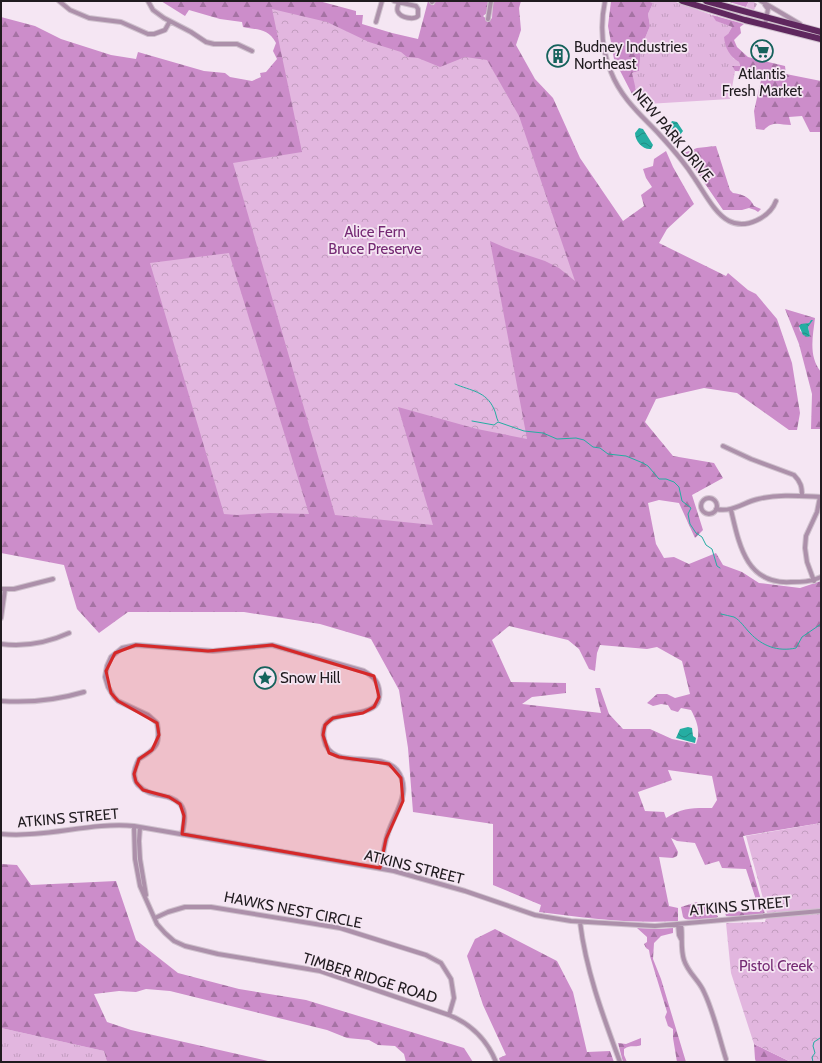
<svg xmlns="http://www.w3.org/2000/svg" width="822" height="1063" viewBox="0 0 822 1063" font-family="Cabin,sans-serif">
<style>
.grass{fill:url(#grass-tufts)}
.forest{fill:url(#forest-firs);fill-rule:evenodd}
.cemetery{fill:url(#cemetery-stones)}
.park{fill:url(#park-crowns)}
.water{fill:url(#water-waves)}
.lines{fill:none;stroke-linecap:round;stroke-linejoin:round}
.stream{stroke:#25ada2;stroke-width:1}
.minor-casing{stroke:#cfc1cd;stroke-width:6}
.highway-casing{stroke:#cfc1cd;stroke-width:8}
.minor{stroke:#ac90aa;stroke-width:4}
.highway{stroke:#5f275e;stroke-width:6}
.marked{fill:#d62828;fill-opacity:0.2;stroke:#d62828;stroke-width:3;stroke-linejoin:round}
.labels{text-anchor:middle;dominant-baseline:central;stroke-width:3.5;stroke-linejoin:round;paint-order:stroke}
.poi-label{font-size:15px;fill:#201b1f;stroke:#f5e6f3;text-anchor:start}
.street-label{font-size:15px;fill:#201b1f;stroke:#f5e6f3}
.park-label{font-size:15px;fill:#742973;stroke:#f5e6f3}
</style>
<defs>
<pattern id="grass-tufts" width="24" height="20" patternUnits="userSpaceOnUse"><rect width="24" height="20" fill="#e2b6df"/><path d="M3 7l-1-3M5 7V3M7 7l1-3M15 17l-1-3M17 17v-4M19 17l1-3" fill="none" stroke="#c29cbf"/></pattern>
<pattern id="forest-firs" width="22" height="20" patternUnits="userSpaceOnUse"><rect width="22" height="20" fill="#cc8dca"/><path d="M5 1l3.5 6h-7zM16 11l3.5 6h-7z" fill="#a572a3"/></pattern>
<pattern id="cemetery-stones" width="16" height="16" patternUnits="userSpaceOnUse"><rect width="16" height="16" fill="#e2b6df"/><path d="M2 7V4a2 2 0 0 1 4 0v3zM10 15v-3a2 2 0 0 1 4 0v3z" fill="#c29cbf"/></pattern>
<pattern id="park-crowns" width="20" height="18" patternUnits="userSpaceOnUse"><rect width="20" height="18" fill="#e2b6df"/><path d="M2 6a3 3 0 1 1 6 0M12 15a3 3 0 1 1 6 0" fill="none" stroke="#c29cbf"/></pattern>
<pattern id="water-waves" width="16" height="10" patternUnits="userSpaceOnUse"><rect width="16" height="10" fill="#25ada2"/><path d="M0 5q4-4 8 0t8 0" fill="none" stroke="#208c83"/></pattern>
</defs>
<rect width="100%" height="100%" fill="#f5e6f3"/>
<!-- grass -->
<path class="grass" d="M647,1h26l39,14 5,6 15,6 -4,7 5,24 6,4 1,5 -8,-1 3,5 -5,28 -83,5c-8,-10 -15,-18 -15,-31l7,-2 2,-23 9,-22 -2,-12 5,-11z
M1,1028l103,23 3,11h-106z"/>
<!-- forest -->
<path class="forest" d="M161,1h158l37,10v4h7l-1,9 30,9 26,6 10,-38h4v3l2,1 1,-4h53l-1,12 -4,3 6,5 3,-3 1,-17h28l-2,7 2,22 -5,15 19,34 18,19 27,60 43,63 21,-15 -3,-11 11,-8 -6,-9 -3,-9 10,-3 1,-7 12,-8 7,16 21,37 -27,25 -8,14 67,33 2,-3 20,17 8,4 21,25 15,44 8,50 -3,17h-8l-52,-37 -33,-5 -48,11 -11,23 28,34 41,7 9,15 -31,17 11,35 -8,8 -16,-35 -20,-3 -11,3 8,41 8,14 10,-1 15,7 27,-11 7,12 19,7 17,11 41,5 21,-7v242l-78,13 22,78 -27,3 -12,-1 -1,-3 3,-2 32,1 -14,-43 -24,-1 -3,-7 -14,4 -10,-22 -18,-2 -6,-3 7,14 -1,4 -4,2 -14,-1 10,49 9,2v13c-46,3 -93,-3 -139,-9l2,-7 -48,-20v-61l-80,-12 -5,-64 -9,-58 -28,-51 -51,-15 -76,-12h-116l-29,21 -22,-24 -13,-44 -63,-12v-536l34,9 26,13 50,16 25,4 2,-7 66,19 21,2 5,4 22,4 9,-4 -1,-4 6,-1 11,-13 -4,-8 3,-8c-8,-15 -19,-13 -33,-16l-1,-5 -22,-3 -31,-9 -4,6zM509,626l59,14 11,9 10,20 6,2 2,-18 3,-8 47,4 10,-2 25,14 8,33 -15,4 -8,-4h-10l-10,9 6,3 8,-2 7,1 3,5 7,2 3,-4 10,2c6,11 10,22 5,34l-24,-5 -22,-10h-27l-14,-15 -9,-26h-5l6,25 -79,-9 10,-7 34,-4v-10l-55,-1 -19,-42zM668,770l44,6 5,24 -5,8c-18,0 -29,-1 -46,10l-2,-6 -19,-1 -7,-19 34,-12z
M611,1h36l6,2 -5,11 2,12 -9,22 -2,23 -7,2 4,17 11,14 -15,-10 -18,-35 -6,-33z
M726,1h23l-3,6z
M712,15l32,9 -4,3 1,6 -7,7 3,7 11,10 37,9 1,8 35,7v51h-11l-8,-16 -13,1 2,8c-11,0 -18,-5 -27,5l-8,-1 -2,-18 7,-31 -2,-8 -24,-1 -3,-5h8l-1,-4c-9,-5 -14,-14 -15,-25l4,-3 4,-7 -16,-6z
M716,146l14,44 3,3c9,1 17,4 21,13l7,3 -3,3 -3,-2 -6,-2 -7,2h-19l-39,-57 13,-5z
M785,309l30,9c-2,18 -7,38 6,54v57h-10l1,-35 -13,-50zM811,320l-3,7 2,9 -2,1 -8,-6 -1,-4 5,-3 5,-1z
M1,864l16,1 14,20 85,-4 20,59 42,33 61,16 67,11 158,48 9,14h-67l-2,-8 -9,-8 -17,-1 -9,-5 -22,-2 -20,-8 -157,-39 -24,-2 -10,3 -17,-1 -25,3 13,28 24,8 137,31 1,1h-162l-3,-11 -103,-23z
M697,902l3,5 6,-1 2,8 9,1 1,2 -3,2c-11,-2 -20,2 -30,0l-2,-2 -2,-10z
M637,928l21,1 15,-1v5l-12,3 -7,7 -1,16 8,20 25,83h-9l-4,-24v-9l-5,-3 -3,-9 2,-5 -17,-56 -1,-6 -3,-2 -2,-4 3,-2v-5z
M495,929l62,32 16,31 14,60 23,-1 4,11h-114l-1,-4 7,-3 -23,-50 -16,-49 8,-17z
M641,1038v7c-6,3 -10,-1 -17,4v6l3,7h-4l-5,-19 8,1z
M754,1044l37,18h-35l-1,-3z"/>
<!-- cemetery -->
<path class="cemetery" d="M749,1h3l5,3 -3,6 -8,-3z"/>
<!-- park -->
<path class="park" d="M272,9l55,13 42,20 32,10 6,5 11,1 22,9 25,-10 22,3 32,56 56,165 -16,-13 -14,-7 -39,-13 -16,-7 37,198 -50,-10 -79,-22 35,118 -98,-10 -102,-352 69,-11z
M229,253l80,261 -39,-1 -33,2 -13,-1 -74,-251z
M821,823v239h-30l-37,-18 -23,-71 -5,-50 39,-1 2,-9 -21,-77z"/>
<!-- water -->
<path class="water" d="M672,121l5,1 6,9 -3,4c-5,0 -10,-6 -10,-11z
M639,128l4,1 10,16 -2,4c-8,1 -16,-8 -16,-16z
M811,320h2l-5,7 2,9 -2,1 -5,-2 -4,-9 2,-2 8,-1z
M688,727l4,1 1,8 3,2 -1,5 -19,-5 4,-9z"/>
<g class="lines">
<!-- stream -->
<path class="stream" d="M455,384c16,7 31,7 39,25 2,4 2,8 4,12
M472,421l22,4 4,-3 26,9 19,2 14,6 19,-1 8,2 9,7 7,1 8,6 18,2 17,7 5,3 11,13h7l8,3 5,5 3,14 9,7 -3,6 2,10 6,9 6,4 4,8 6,4 5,17 3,2
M721,614c4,1 9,2 13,3 6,3 11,11 16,16 12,13 28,19 46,15l6,-11 19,-13
M813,1062l-1,-5 3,-4 -2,-7 1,-4 6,-4"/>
<!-- minor casing -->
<g class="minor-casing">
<path id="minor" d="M59,1l11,9 19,8 32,4 27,12h6l11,-4 5,-9
M148,1l5,9 11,8 27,14 15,10 8,2h23l15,7
M394,1l22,5 2,3v7c-4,4 -17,2 -20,-4 -2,-3 0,-6 1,-10
M605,1c-5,24 -3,49 6,71 10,26 30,43 48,62 13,14 26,29 36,45 9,13 20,35 34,42 17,9 41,-4 47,-20
M761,1l39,23
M432,2l1,-1
M488,19l3,-18
M376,22l6,-21
M765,25l3,-16 -3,-4
M723,446l28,13 43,16c7,7 8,12 8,21
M701 506a8 8 0 1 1 16 0a8 8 0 1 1-16 0Z
M716,509c16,4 28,-7 42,-10 20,-5 42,-3 63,-2
M731,510c8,34 15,75 60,72 10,0 20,0 30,-5
M814,581l-7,-19 -2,-14 1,-12 11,-24 3,-15
M1,589h13l39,-10
M1,618l4,-29
M1,644c24,3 46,-1 68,-11
M1,701c28,2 56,-1 83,-9
M134,826l1,33 5,27 17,38 8,9 9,8 11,5 33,8 102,17 129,44c22,9 38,25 47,47
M140,827l-1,14 1,18 6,36
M1,834c45,4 89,-12 133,-8l260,45 71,20 70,24 36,6 84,5 166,-15
M182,834c2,-9 5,-22 -2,-30 -11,-12 -29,-5 -42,-19 -7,-8 -3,-18 1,-26 17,-10 22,-15 18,-36l-9,-8 -30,-14 -4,-4 -6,-10 -3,-10 2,-11 4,-9 11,-9 14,-3 77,6 59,-6 92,26c8,5 13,8 15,18 7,40 -63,10 -55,50 6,33 55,10 73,31 16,21 -2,42 -9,63 -4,11 -5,23 -8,35
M155,918l13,-6 17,-5h26l129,21 86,27 15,8 10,16 3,19 -5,17
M580,922c6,49 23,94 40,140
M678,924l1,11 2,4
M681,924c2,12 -1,24 3,36 4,13 15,20 20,32 10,21 15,45 22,67"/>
</g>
<!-- highway casing -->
<g class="highway-casing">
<path id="highway" d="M682,1l63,19 76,19
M706,1l115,31"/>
</g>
<!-- minor -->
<use href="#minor" class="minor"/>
<!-- highway -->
<use href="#highway" class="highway"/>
</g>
<!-- marked area -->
<path class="marked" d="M136,645l72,6 64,-6 102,31 5,21 -5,10 -11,6 -30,5 -8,7 -2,10 6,18 10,4 50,7 12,14 2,23 -17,38 -6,29 -198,-34 2,-18 -4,-12 -11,-7 -26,-7 -7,-8 -2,-8 5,-15 13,-9 7,-15 -2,-12 -39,-22 -7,-8 -5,-22 9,-18z"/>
<!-- icons -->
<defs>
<g id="supermarket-ring" transform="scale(1.15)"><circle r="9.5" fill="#f5e6f3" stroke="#15625c" stroke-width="1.5"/><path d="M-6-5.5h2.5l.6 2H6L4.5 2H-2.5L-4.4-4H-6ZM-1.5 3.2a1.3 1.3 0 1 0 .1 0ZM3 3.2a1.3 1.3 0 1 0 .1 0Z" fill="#15625c"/></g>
<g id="building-ring" transform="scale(1.15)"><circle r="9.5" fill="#f5e6f3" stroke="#15625c" stroke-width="1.5"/><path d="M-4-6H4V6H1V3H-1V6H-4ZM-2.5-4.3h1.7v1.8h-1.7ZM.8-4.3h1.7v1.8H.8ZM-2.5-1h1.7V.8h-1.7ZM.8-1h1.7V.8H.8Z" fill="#15625c"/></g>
<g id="sight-ring" transform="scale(1.15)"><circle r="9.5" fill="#f5e6f3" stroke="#15625c" stroke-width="1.5"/><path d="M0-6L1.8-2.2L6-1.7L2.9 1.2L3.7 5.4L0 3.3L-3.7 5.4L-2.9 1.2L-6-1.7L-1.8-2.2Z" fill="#15625c"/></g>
</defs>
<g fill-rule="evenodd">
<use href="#supermarket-ring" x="762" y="51"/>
<use href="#building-ring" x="558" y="56"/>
<use href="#sight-ring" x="265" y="678"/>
</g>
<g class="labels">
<!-- poi labels -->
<g class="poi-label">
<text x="574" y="47">Budney Industries<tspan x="574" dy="17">Northeast</tspan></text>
<text x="762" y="74" text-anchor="middle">Atlantis<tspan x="762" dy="17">Fresh Market</tspan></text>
<text x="280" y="678">Snow Hill</text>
</g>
<!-- street labels -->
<g class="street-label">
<text transform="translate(673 135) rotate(50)">NEW PARK DRIVE</text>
<text transform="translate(68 818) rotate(-5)">ATKINS STREET</text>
<text transform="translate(414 867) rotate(14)">ATKINS STREET</text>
<text transform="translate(740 906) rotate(-5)">ATKINS STREET</text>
<text transform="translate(293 910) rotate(11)">HAWKS NEST CIRCLE</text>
<text transform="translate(370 978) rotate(17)">TIMBER RIDGE ROAD</text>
</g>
<!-- park labels -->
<g class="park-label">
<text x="375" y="232">Alice Fern<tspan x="375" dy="17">Bruce Preserve</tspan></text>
<text x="776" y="966">Pistol Creek</text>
</g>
</g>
<!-- border -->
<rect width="822" height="1063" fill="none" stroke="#201b1f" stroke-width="4"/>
</svg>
